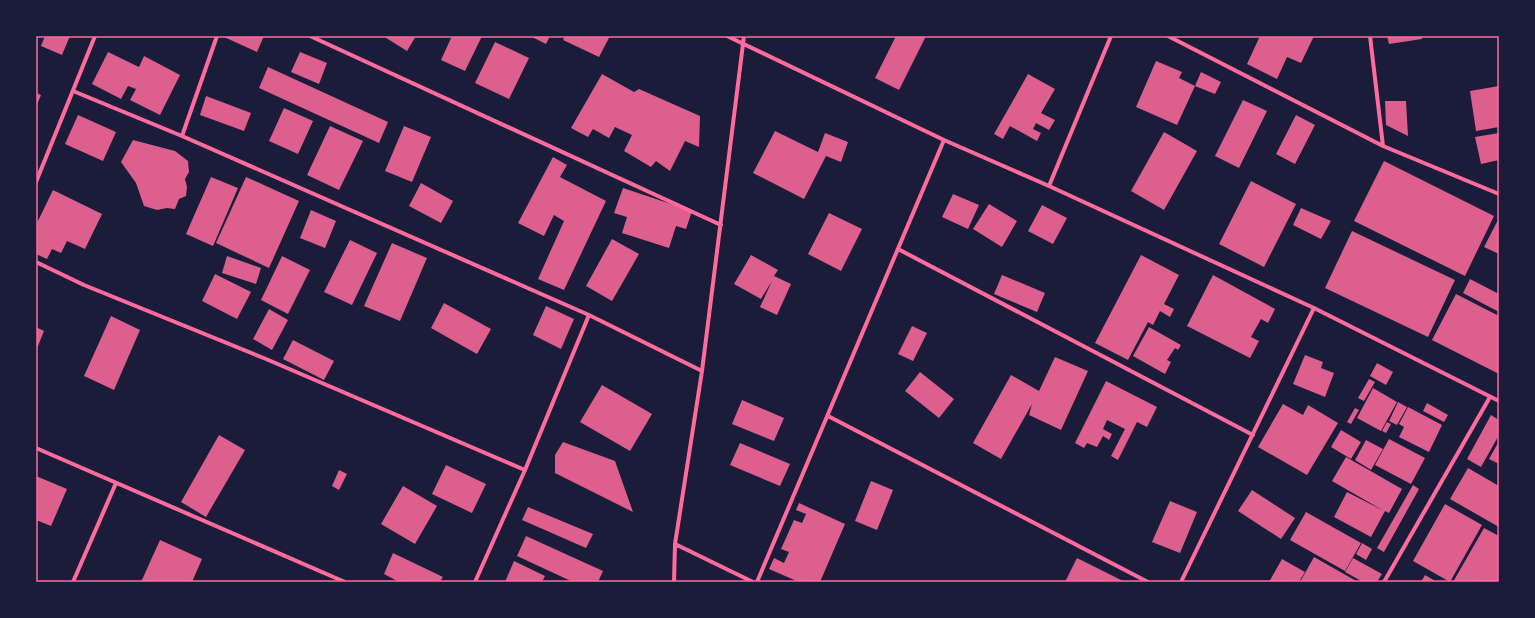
<svg xmlns="http://www.w3.org/2000/svg" width="1535" height="618" viewBox="0 0 1535 618" font-family="Signika,sans-serif">
<style>
.building{fill:#dd5f8e}
.lines{fill:none;stroke-linecap:round;stroke-linejoin:round}
.minor{stroke:#ff6b9d;stroke-width:4}
.neatline{fill:none;stroke:#ff6b9d;stroke-width:1.5}
</style>
<rect width="100%" height="100%" fill="#1b1b3a"/>
<!-- building -->
<path class="building" d="M45,36h25l-8,19 -21,-9z
M225,36h39l-7,16 -33,-15z
M383,36h33l-9,15z
M452,36h30l-17,35 -24,-11z
M530,36h20l-4,8z
M565,36h45l-11,21 -36,-17z
M896,36h30l-27,54 -24,-12z
M1260,36h54l-13,27 -14,-6 -10,22 -30,-15z
M1387,36h35v3l-33,5z
M495,42l34,16 -20,41 -34,-16z
M108,52l31,15 5,-11 36,19 -20,40 -30,-15 6,-11 -8,-3 -7,13 -29,-15z
M300,52l27,11 -8,21 -28,-12z
M1156,61l26,11 -3,6 16,8 6,-14 20,10 -6,12 -20,-8 -18,39 -41,-18z
M268,67l120,55 -9,21 -120,-55z
M602,74l32,18 5,-3 61,27 -1,31 -14,-6 -15,30 -14,-10 -5,6 -27,-16 8,-16 -17,-8 -6,11 -16,-9 -5,8 -17,-9z
M1028,74l27,15 -14,24 14,7 -6,10 -13,-7 -3,6 8,4 -4,8 -27,-15 -7,13 -9,-5z
M1499,86v41l-23,4 -6,-40z
M36,93l5,2 -5,12z
M206,96l45,17 -7,18 -44,-16z
M1243,100l24,11 -28,57 -24,-12z
M1385,101h21l2,35 -22,-11z
M284,108l29,13 -15,33 -29,-13z
M78,115l38,17 -13,29 -38,-17z
M1296,115l19,10 -20,39 -19,-10z
M330,126l33,15 -24,49 -32,-15z
M404,126l27,11 -19,45 -27,-11z
M775,131l43,21 7,-19 23,9 -7,20 -15,-6 -22,43 -51,-26z
M1164,132l33,19 -33,59 -33,-19z
M1499,133v27l-18,4 -6,-27z
M133,140l42,11 13,10 1,11 -4,7 2,8 -1,9 -7,3 -4,10 -8,-1 -10,2 -13,-4 -8,-23 -15,-21z
M553,157l14,8 -7,12 46,24 -42,89 -26,-11 26,-58 -10,-6 -10,21 -26,-13z
M1384,161l110,55 -29,60 -111,-55z
M211,177l27,11 -25,58 -27,-12z
M246,177l53,24 -30,67 -53,-25z
M1251,181l45,23 -32,63 -45,-23z
M421,183l32,18 -12,22 -32,-17z
M623,188l69,23 -6,18 -10,-3 -7,22 -47,-15 5,-16 -13,-4z
M53,190l49,24 -17,35 -18,-8 -6,12 -9,-4 -5,10 -11,-5v-29z
M953,194l26,11 -11,24 -26,-12z
M989,204l28,17 -15,26 -29,-18z
M1042,205l25,13 -14,26 -25,-13z
M1301,208l30,13 -10,18 -28,-14z
M311,210l25,11 -11,27 -25,-10z
M829,213l33,16 -21,42 -33,-17z
M1499,218v36l-15,-7z
M1352,231l103,49 -27,57 -103,-49z
M612,239l27,15 -27,47 -26,-15z
M350,240l27,13 -25,52 -28,-13z
M392,243l35,15 -27,63 -36,-15z
M751,255l27,15 -4,6 17,8 -14,31 -17,-8 12,-26 -11,18 -27,-15z
M1141,255l38,20 -15,29 10,5 -4,8 -10,-6 -7,14 -5,-3 -20,38 -33,-17z
M227,256l34,12 -5,16 -34,-11z
M282,256l28,14 -22,44 -27,-14z
M215,274l36,18 -14,27 -35,-18z
M1002,275l43,18 -8,19 -43,-18z
M1213,275l62,34 -7,14 -7,-4 -10,18 8,4 -9,17 -63,-32z
M1470,279l29,15v18l-36,-19z
M1456,294l43,22v58l-67,-34z
M444,303l47,26 -14,25 -46,-26z
M546,306l28,13 -13,30 -28,-14z
M269,309l19,11 -16,30 -19,-11z
M111,316l29,14 -26,60 -30,-14z
M912,326l15,7 -14,28 -15,-7z
M36,327l8,4 -8,20z
M1149,327l32,18 -3,5 -3,-2 -8,12 4,2 -6,12 -32,-18z
M293,340l41,21 -10,19 -41,-21z
M1305,355l18,7 -2,6 13,5 -9,24 -32,-13z
M1055,357l33,14 -27,59 -32,-15 3,-11 -31,55 -28,-16 38,-68 28,16z
M1377,363l16,9 -7,13 -16,-9z
M920,372l34,27 -15,19 -34,-27z
M1369,379l6,3 -11,19 -6,-3z
M1106,381l51,26 -10,20 -10,-5 -19,38 -7,-4 14,-27 -18,-9 -4,9 9,5 -3,6 -6,-4 -6,11 -10,-4 -3,5 -9,-5z
M602,385l50,29 -22,37 -50,-29z
M1373,388l24,14 -16,29 -24,-13z
M742,400l42,18 -10,23 -42,-17z
M1398,402l9,5 -10,18 -8,-4z
M1427,403l21,12 -4,7 -21,-11z
M1283,404l20,11 5,-10 30,18 -31,52 -49,-28z
M1408,407l34,18 -13,27 -30,-15 5,-10 -5,-3z
M1355,408l4,2 -8,14 -4,-2z
M1491,415l8,5v15l-18,32 -14,-8z
M1387,422l4,2 -5,9 -4,-2z
M1341,430l20,12 -10,17 -20,-12z
M219,435l26,15 -39,67 -25,-15z
M1389,439l36,19 -14,26 -36,-19z
M1366,440l17,9 -12,21 -16,-10z
M1499,441v23l-10,-5z
M563,442l52,19 18,51 -78,-39v-18z
M740,443l50,21 -10,22 -50,-21z
M1346,457l56,32 -13,24 -4,-2 -14,26 -37,-20 13,-25 37,19 -52,-30z
M446,465l40,19 -14,29 -40,-19z
M1468,468l31,18v41l-49,-28z
M339,470l8,4 -8,16 -7,-4z
M36,476l31,13 -16,37 -15,-6z
M871,481l22,9 -16,40 -22,-9z
M1413,485l6,4 -35,63 -7,-4z
M403,486l34,20 -22,38 -34,-20z
M1252,490l43,28 -14,21 -43,-28z
M1170,501l27,11 -17,41 -28,-11z
M799,503l46,21 -25,58h-21l-30,-13 5,-11 10,5 5,-11 -8,-3 13,-29 8,3 4,-9 -10,-4z
M1445,504l37,21 -32,57 -37,-21z
M528,507l65,27 -7,14 -64,-28z
M1306,512l55,31 -16,28 -55,-31z
M1484,528l15,8v46h-46z
M526,536l77,35 -5,11h-25l-56,-26z
M160,540l42,19 -10,23h-51z
M1362,543l10,6 -6,11 -10,-6z
M393,553l50,24 -3,5h-41l-15,-8z
M1314,557l44,25h-58z
M1077,558l48,24h-60z
M1353,558l29,16 -5,8h-14l-18,-10z
M1282,559l23,13 -6,10h-30z
M514,561l31,15 -3,6h-37z
M1425,575l12,7h-16z"/>
<g class="lines">
<!-- minor -->
<path class="minor" d="M310,36l411,189
M727,36l217,104 105,46 265,122 185,93
M1168,36l215,110 116,48
M1370,36l13,110
M73,91l109,45 407,179 113,56
M182,136l35,-100
M36,182l59,-146
M1049,186l62,-150
M898,249l355,186
M36,262l48,23 182,74 259,111
M828,416l320,166
M36,448l309,134
M675,544l78,38
M73,582l43,-99
M475,582l50,-112 64,-155
M674,582l1,-38 27,-173 42,-335
M757,582l187,-442
M1181,582l133,-274
M1384,582l106,-185"/>
</g>
<!-- border -->
<rect width="1535" height="618" fill="none" stroke="#1b1b3a" stroke-width="74"/>
<rect x="37" y="37" width="1461" height="544" class="neatline"/>
</svg>
